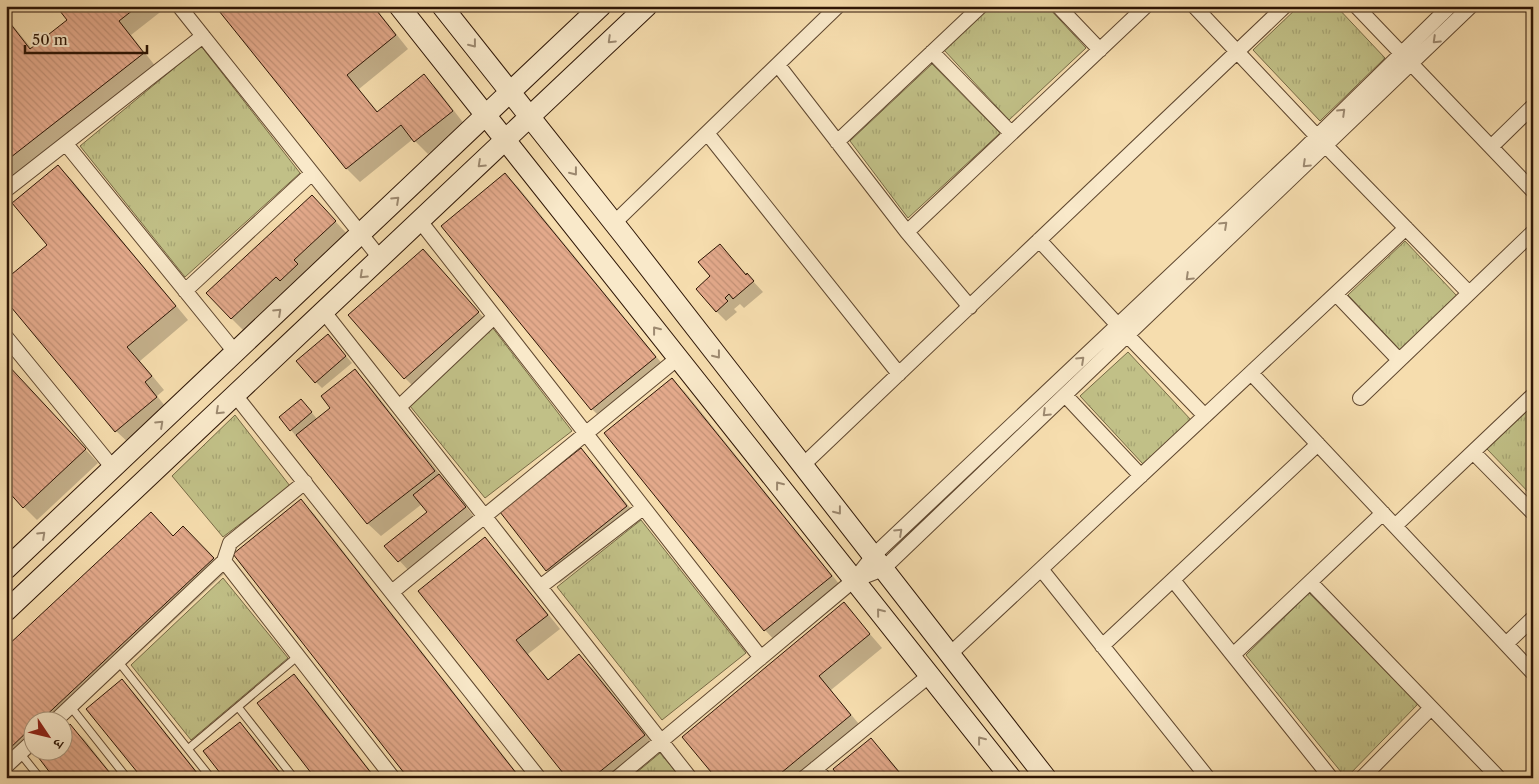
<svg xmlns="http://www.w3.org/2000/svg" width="1539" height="784" viewBox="0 0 1539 784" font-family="'Libre Caslon Text','Noto Serif Devanagari',serif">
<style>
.park{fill:url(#park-tufts);stroke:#776a46}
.shadow{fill:#0003}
.building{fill:url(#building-back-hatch);stroke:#2d1505}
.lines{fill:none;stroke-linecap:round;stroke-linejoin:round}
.lane-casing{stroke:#5f472f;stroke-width:9}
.street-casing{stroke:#5f472f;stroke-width:16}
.secondary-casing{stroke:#2d1505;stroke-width:22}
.lane{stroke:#f9e9ca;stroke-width:7}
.street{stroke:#f9e9ca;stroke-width:14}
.secondary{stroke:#f9e9ca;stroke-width:20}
.oneway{stroke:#9d8a71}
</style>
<defs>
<pattern id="park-tufts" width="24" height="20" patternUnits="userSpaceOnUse" patternTransform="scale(1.25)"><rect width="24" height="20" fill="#c1c087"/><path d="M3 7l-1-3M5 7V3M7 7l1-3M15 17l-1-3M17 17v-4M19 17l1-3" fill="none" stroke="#a6a473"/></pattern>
<pattern id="building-back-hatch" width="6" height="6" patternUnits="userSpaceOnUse" patternTransform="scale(1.25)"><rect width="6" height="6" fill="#e3a98b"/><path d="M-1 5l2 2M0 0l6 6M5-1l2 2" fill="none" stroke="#c39176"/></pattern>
</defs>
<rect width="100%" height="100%" fill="#f6ddae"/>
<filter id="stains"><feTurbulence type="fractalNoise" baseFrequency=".004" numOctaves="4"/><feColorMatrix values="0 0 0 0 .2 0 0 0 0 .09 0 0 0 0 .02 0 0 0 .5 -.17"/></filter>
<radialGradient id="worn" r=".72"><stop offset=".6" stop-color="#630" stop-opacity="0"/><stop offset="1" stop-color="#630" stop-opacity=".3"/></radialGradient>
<!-- park -->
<path class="park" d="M991,6h56l39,42 -77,72 -65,-70z
M1299,6h37l49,52 -65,63 -67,-71z
M201,46l99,127 -115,104 -105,-131z
M932,64l68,69 -92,85 -58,-77z
M1405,241l52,55 -57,54 -52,-55z
M492,327l80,104 -87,67 -75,-92z
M1128,352l63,68 -48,44 -63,-68z
M1533,405v92l-46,-48z
M235,415l55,71 -67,51 -51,-61z
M641,520l105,133 -84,67 -105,-133z
M223,578l65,80 -97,82 -60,-75z
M1309,593l109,111 -72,74 -100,-123z
M660,753l21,25h-51z"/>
<!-- shadow -->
<path class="shadow" d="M57,6h111l-37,29 25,32 -150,117v-167l26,32 36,-28z
M217,6h157l34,43 -49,40 20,24 45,-37 13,13 28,36 -37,29 -15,-15 -53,43 -13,-13z
M58,166l13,13 117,141 -48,41 24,29 -7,6 12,15 -39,33 -14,-13 -110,-132 43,-54z
M505,174l13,13 150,184 -63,51 -13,-13 -150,-183z
M325,210l23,25 -103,97 -14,-14z
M720,245l43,47 -19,16 -4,-4 -6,5 3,3 -11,9 -10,-10 -4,-34z
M423,250l68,76 -73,65 -13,-13z
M334,342l18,21 -30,25 -6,-6z
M355,371l13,13 107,134 -66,53 -23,-25 43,-34 -7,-8 -41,32 -14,-13 -76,-93 16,-23 11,13 14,-12z
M17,376l81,87 -61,57 -13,-13z
M672,379l13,13 159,198 -66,54 -13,-14 -159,-197z
M581,450l13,13 46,57 -80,63 -13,-13z
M301,501l13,13 207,264h-111z
M173,537l24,4 29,31 -164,153v-3h-30v30h2l-28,25v-128z
M485,539l13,13 62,77 -32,25 21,26 30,-24 14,13 64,80 -35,29h-53l-149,-186z
M844,604l38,44 -51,42 32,39 -59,49h-87z
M293,676l14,13 69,89h-59z
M122,681l13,13 67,84h-58z
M240,723l13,14 32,41h-59z
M70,726l14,13 31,39h-59l-20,-24 3,-2h23z
M871,740l13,13 21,25h-63z"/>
<!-- building -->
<path class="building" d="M56,6h82l-19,15 25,32 -138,108v-143l24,31 37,-29z
M215,6h158l23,29 -49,40 30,37 47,-38 29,37 -39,31 -13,-17 -55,44z
M58,165l118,141 -49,41 25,29 -7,6 12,15 -42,35 -109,-131v-22l41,-34 -35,-42z
M505,173l151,184 -65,53 -150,-184z
M312,195l24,26 -42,39 4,4 -18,17 -4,-4 -45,42 -25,-26z
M720,244l26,31 1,-2 7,8 -21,18 -4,-5 -4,4 3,3 -12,11 -20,-23 14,-13 -12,-14z
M423,249l56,63 -75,67 -56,-64z
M328,334l18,22 -31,27 -19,-22z
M6,363l80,86 -63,59 -17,-19z
M355,369l80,102 -68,53 -71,-89 34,-27 -9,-12z
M672,378l160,198 -68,55 -160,-198z
M301,399l11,13 -22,19 -11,-14z
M581,448l46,58 -81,65 -46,-59z
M439,474l27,33 -68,55 -14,-16 43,-34 -14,-17z
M301,499l219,279h-112l-175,-224z
M151,512l22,24 10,-10 31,32 -175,164h-7v5l-26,25v-105z
M485,537l63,78 -32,25 32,40 31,-26 66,81 -53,43h-25l-149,-187z
M844,602l26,32 -51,42 32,39 -76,63h-59l-34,-41z
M294,674l81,104h-60l-58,-75z
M122,679l79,99h-59l-56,-69z
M240,722l44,56h-60l-21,-27z
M70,724l44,54h-60l-19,-25 2,-1h25v-21z
M871,738l33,40h-64l-7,-9z"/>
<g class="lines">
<!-- lane casing -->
<g class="lane-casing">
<path id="lane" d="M118,661l93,117
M70,706l57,72
M238,707l56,71
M188,749l110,-93
M20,753l20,25"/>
</g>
<!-- street casing -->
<g class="street-casing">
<path id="street" d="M179,6l201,252
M1058,6l42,44
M1194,6l132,140 143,147
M1356,6l177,185
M932,52l79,81
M778,65l129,167 63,75
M707,133l192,241
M837,142l144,-136
M66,144l169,208
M1491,147l42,-41
M6,190l197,-154
M420,221l341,437
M614,223l224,-217
M907,232l239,-226
M1039,240l88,95 78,81
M185,291l127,-118
M1336,294l63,66
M324,312l366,466
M6,337l107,131
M1251,373l282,300
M235,395l304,383
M1065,395l76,81
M1360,398l173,-166
M399,407l95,-90
M1473,452l60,61
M803,465l482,-459
M1395,526l138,-131
M224,561l169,217
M1041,569l167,209
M855,580l28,-11 588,-563
M1173,580l158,198
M1310,582l189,196
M540,587l103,-79
M392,592l286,-234
M1506,644l27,-26
M1102,646l216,-202
M950,654l456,-426
M1233,655l150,-142
M54,722l170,-161 6,-18 75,-61
M6,766l26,-24
M816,768l8,10
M617,778l237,-198 19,-24 427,-403 150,-147
M804,778l126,-103
M1362,778l69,-70"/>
</g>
<!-- secondary casing -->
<g class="secondary-casing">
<path id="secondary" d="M399,6l612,772
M442,6l183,231 421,541
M6,569l595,-563
M6,611l641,-605"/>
</g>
<!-- lane -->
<use href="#lane" class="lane"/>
<!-- street -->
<use href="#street" class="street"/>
<!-- secondary -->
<use href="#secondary" class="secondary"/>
</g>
<!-- one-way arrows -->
<defs><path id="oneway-chevron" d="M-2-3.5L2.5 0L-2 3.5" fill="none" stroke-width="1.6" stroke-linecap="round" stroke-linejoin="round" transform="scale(1.25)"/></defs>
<g class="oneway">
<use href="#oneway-chevron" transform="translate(611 40) rotate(136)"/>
<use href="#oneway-chevron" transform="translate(1436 40) rotate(136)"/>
<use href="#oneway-chevron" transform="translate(473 44) rotate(52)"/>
<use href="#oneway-chevron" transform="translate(1342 112) rotate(-44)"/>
<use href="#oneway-chevron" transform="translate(481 164) rotate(137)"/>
<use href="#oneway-chevron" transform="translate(1306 164) rotate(136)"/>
<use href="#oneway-chevron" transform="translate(574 172) rotate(52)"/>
<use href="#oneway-chevron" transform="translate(396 200) rotate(-43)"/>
<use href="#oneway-chevron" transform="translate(1224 225) rotate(-43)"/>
<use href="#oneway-chevron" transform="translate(363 275) rotate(137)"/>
<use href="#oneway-chevron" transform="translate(1189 277) rotate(136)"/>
<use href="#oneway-chevron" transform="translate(278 312) rotate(-43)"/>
<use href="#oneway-chevron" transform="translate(656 330) rotate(-128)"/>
<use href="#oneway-chevron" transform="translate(717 355) rotate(52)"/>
<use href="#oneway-chevron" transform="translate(1081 360) rotate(-43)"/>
<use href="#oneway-chevron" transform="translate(219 411) rotate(137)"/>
<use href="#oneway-chevron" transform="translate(1046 413) rotate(136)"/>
<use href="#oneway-chevron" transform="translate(160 424) rotate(-43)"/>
<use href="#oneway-chevron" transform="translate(779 485) rotate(-128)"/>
<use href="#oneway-chevron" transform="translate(838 511) rotate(52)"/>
<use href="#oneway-chevron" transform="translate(899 532) rotate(-43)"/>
<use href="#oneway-chevron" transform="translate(42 535) rotate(-43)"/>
<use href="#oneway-chevron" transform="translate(880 612) rotate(-129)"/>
<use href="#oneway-chevron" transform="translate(981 740) rotate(-128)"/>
</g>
<!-- margin -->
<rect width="1539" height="784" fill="none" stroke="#f6ddae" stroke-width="25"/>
<rect x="8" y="8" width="1524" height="769" fill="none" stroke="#2d1505" stroke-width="2.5"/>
<rect x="12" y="12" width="1514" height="759" fill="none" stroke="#2d1505"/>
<!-- north arrow -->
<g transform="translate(48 736) rotate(125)"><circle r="24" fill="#f9e9ca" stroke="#a7947b"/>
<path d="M0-4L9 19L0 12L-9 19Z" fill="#8f2418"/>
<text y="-8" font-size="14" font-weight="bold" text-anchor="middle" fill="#2d1505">उ</text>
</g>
<!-- scale -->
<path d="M25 45v8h122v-8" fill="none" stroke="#2d1505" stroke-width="2.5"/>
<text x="32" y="45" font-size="15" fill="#2d1505" stroke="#f9e9ca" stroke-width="4" paint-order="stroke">50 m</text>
<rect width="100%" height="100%" filter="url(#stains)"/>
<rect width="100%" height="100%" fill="url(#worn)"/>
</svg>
